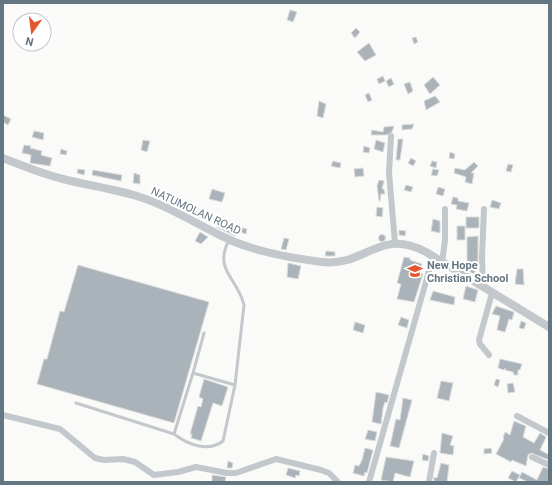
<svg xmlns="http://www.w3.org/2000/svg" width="552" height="485" viewBox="0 0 552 485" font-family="Roboto,sans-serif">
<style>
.building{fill:#aab3b9;stroke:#dcdcda}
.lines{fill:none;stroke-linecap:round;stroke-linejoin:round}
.service{stroke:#c3c8cc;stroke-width:3}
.minor{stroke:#c3c8cc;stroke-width:6}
.tertiary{stroke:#c3c8cc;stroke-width:8}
.labels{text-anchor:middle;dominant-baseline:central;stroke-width:4;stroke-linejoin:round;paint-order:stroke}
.street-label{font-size:11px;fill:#657683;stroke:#fff}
.poi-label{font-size:11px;font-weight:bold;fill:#657683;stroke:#fff;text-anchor:start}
</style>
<rect width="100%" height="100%" fill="#fafaf8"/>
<!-- building -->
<path class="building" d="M290,10l7,2 -4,10 -6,-2z
M356,28l4,4 -5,6 -4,-5z
M416,37l2,5 -4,2 -2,-6z
M369,43l7,12 -11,6 -8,-9z
M383,76l2,5 -6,3 -2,-5z
M433,77l7,8 -10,9 -6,-9z
M391,78l3,6 -5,3 -3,-6z
M410,82l3,9 -5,3 -4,-10z
M369,93l3,7 -4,2 -3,-7z
M435,96l5,6 -14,8 -2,-9z
M319,101l7,3 -3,14 -6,-2z
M3,115l8,4 -3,6 -5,-3z
M414,124l-2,5 -10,1v-5z
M394,126l-2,6 -5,3h-16l1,-5 11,2 1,-5z
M34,131l10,2 -1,7 -11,-3z
M398,139h5l-3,21h-4z
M143,140l7,1 -3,11 -6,-2z
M376,140l9,3 -2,9 -9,-3z
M24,145l7,1 -1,2 12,3 -1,4 11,3 -2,8 -20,-3 1,-8 -9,-2z
M364,146l6,2 -1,5 -6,-1z
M61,149l6,2 -1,4 -6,-1z
M450,152l5,2 -1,5 -5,-1z
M411,158l5,3 -3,5 -5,-3z
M333,161l8,2 -1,5 -9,-2z
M432,161l5,1 -1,6 -6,-2z
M474,162l4,4 -7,7h3l-2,11 -7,-2 1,-5 -12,-4 1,-5 10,2z
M508,164l5,1 -2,7 -5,-1z
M363,168l1,8 -9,1 -1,-8z
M78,169l7,1 -1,5 -7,-2z
M433,169l6,1 -2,6 -6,-1z
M93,170l29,5 -1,6 -29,-6z
M134,173l6,2v9l-7,-1z
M379,180l5,1 -2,8h2l1,5h-4l-1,7h-1l-2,-15z
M406,185l7,2 -2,5 -7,-2z
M438,187l7,2 -2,7 -7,-2z
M212,189l13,4 -3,9 -13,-3z
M453,197l5,1v3l11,2 -2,8 -11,-2 1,-4 -6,-1z
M492,200l9,3 -2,6 -9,-2z
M377,207l6,1 -1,9 -6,-1z
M193,211l18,5 -2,6 -17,-8z
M466,217h13v11h-13z
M433,219l7,2v12l-9,-2z
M229,224l18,5 -1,5 -9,-3 -2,5 -19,-9 1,-2 10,3z
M457,226h8v14h-8z
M399,230l7,1 -1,5 -6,-1z
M200,232l8,5 -7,7 -6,-3z
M378.5 238a3.5 3.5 0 1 1 7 0a3.5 3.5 0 1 1-7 0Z
M478,236v29l-4,9 -10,-6 3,-7v-24z
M284,238l5,1 -3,11 -5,-1z
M326,251l9,1v4h-10z
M404,257l6,1v2l12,4 -2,9 3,1 -9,28 -17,-3 4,-15 -4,-1z
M288,263l13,3 -3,13 -11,-2z
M78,265l131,37 -35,121 -137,-39 7,-25h3l13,-48 4,1z
M517,269h6l1,16 -9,-1z
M466,286l12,4 -3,12 -12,-3z
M433,291l22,6 -1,8 -24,-5z
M496,306l18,6 -2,8 -3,-1 -4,13 -8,-2 3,-14 -8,-2z
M401,317l8,3 -2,8 -9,-3z
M521,321l5,2 -2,6 -5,-1z
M355,322l10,3 -2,8 -10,-3z
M500,359l22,5 -2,6h-2v5h-4l-1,-3 -8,-2v-2l-1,2 -6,-2z
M204,379l24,8 -6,19 -9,-3 -12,38 -10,-3 1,-4h-2l8,-28 3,1 2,-8 -4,-2z
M496,379l4,1 -2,7 -4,-2z
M441,381l12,2 -4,18 -12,-3z
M513,383l2,9 -7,1 -1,-9z
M376,392l13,3 -2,8 -2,-1 -2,6 -2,16 -9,-2z
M403,398l9,2 -13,48 -9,-2 6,-27 4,1z
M514,421l12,5 -3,11 11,6 6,-10 6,4 -6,13 9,5v5l-18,-7 -3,2 -2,11 -14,-6 -1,2 -15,-8 8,-15 -1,-1 2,-6 5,3z
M368,430l9,2 -2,9 -10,-2z
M442,433l11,3 -3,9 4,1 -1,9 -13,-2z
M365,448l8,2 -6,23 -2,-1 -1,4 -11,-3 2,-8 4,1 3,-6z
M491,448l1,5 -8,1v-5z
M423,454l6,2 -1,5 -6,-1z
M386,457l28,4 -4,16 -15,-4 -2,9 -12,-2z
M228,461l5,2 -1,5h-5z
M441,463l8,2 -2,17h-13v-5l3,1z
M543,467l6,2v13h-21l-9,-4 3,-6 15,8z
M288,468l12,3 -1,5 -3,-1 -1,3 -9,-3z
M512,471l8,4 -4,7 -8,-4z
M212,475l14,2 -1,5h-13z"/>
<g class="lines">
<!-- service -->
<path class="service" d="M204,333l-11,40 42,12
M76,403l98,31c13,10 34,19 49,7l12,-56 9,-80c-6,-27 -31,-34 -15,-65
M174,434l19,-61"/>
<!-- minor -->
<path class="minor" d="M391,136l-2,37 6,70
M442,263l3,-23v-31
M483,287l-1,-30 2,-48
M489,355l-9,-11 -1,-4 13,-47
M3,415l57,14 35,29 9,2 19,-1 12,3 19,13 24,-3 18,-5 31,6h9l40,-14 45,11 8,3 9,9
M517,416l32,17
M532,457l17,8
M369,482l64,-225
M429,482l5,-29"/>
<!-- tertiary -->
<path class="tertiary" d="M3,158c20,8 39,16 60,21 27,7 54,10 80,19 30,10 56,28 85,41 28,13 63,19 94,23 44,5 57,-35 104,-10l123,75"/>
</g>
<!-- icons -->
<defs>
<g id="school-bare" transform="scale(1.2)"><path d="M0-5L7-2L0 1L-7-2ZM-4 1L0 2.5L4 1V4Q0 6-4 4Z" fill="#e4572e" stroke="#fff" stroke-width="2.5" paint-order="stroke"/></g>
</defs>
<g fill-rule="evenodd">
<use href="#school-bare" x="415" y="271"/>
</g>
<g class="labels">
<!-- street labels -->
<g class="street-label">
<text transform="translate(196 211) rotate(25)">NATUMOLAN ROAD</text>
</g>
<!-- poi labels -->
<g class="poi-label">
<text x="427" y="265">New Hope<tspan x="427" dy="13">Christian School</tspan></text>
</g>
</g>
<!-- border -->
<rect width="552" height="485" fill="none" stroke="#657683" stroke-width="8"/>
<!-- north arrow -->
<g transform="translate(32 32) rotate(194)"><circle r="19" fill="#ffffff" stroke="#c1c8cd"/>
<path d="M0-3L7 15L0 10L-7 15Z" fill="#e4572e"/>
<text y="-6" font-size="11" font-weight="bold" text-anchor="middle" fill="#657683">N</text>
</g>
</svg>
